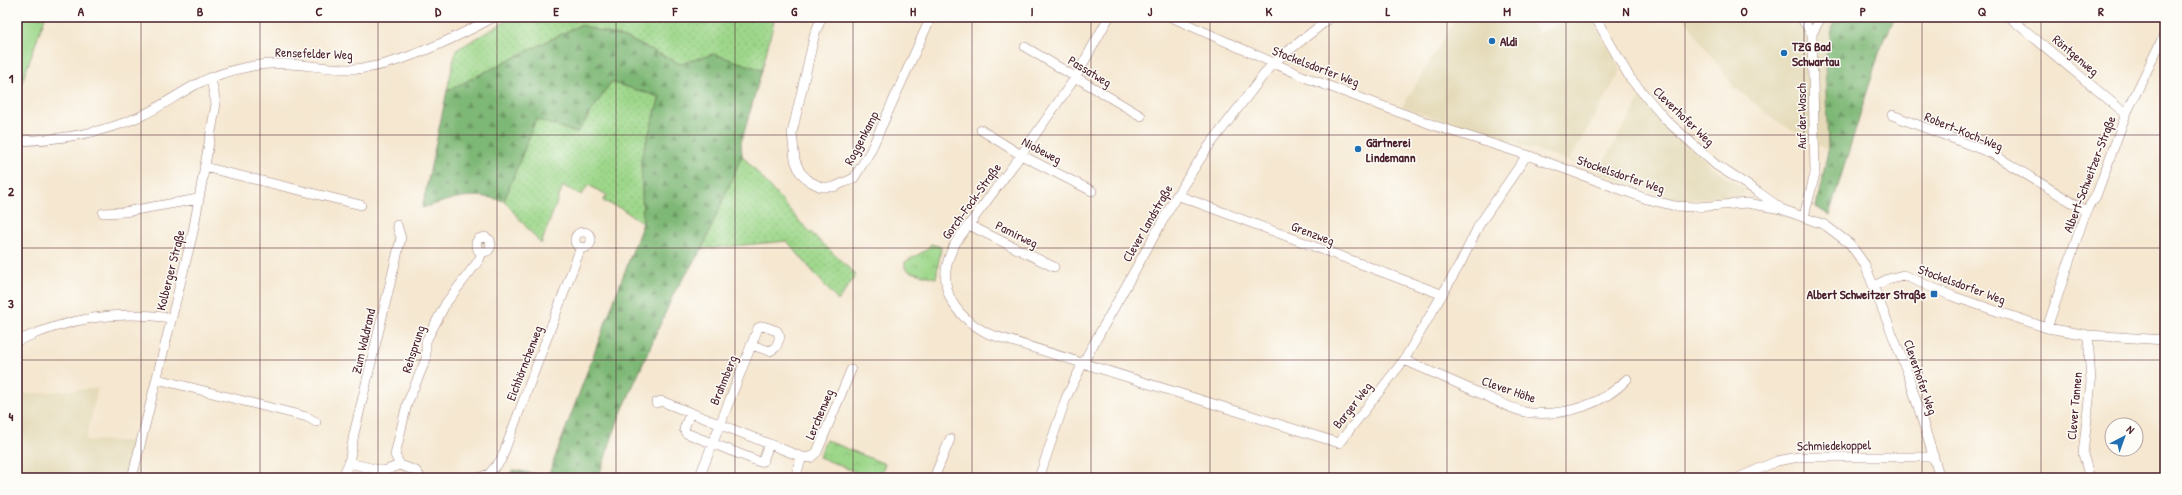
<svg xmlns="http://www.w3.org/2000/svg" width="2182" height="495" viewBox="0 0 2182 495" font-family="'Patrick Hand',sans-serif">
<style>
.built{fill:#e5dbba}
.grass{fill:url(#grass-dots);stroke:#747b5a}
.forest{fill:url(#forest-firs);stroke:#646c50}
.park{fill:url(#park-crowns);stroke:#747b5a}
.garden{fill:#9dd78a;stroke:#747b5a}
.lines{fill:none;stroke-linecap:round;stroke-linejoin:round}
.minor-casing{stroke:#a0837e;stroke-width:10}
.minor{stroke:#fff;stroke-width:9}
.grid{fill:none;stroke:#4a1f2b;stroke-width:1;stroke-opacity:0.55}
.poi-dot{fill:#1f6fb2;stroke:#fdfcf7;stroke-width:1.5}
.labels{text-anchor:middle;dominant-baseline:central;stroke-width:3;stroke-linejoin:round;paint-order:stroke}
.poi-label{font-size:13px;font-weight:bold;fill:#4a1f2b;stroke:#fdfcf7;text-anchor:start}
.street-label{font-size:13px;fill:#4a1f2b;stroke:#fdfcf7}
.neatline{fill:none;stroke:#4a1f2b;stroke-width:1.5}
.grid-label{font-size:13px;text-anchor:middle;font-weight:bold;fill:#4a1f2b}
</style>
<defs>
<pattern id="grass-dots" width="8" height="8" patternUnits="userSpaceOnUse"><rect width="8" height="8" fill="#9dd78a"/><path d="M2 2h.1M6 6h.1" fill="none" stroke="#89b877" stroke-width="1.8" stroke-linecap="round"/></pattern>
<pattern id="forest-firs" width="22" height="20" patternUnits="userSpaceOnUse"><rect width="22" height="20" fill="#7eb876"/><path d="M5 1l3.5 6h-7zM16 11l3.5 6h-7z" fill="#699561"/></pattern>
<pattern id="park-crowns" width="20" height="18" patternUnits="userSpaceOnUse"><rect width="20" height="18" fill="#9dd78a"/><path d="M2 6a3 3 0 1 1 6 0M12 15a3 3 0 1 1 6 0" fill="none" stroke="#89b877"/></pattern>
</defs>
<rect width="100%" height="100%" fill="#fdfcf7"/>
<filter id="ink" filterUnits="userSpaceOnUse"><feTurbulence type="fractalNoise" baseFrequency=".025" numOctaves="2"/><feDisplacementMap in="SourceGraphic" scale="8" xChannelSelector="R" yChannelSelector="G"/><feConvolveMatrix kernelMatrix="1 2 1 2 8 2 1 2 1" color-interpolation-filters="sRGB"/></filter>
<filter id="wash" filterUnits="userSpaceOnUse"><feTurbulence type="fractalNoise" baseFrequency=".012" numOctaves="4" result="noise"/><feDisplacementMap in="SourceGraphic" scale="16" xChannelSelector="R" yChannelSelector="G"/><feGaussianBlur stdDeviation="0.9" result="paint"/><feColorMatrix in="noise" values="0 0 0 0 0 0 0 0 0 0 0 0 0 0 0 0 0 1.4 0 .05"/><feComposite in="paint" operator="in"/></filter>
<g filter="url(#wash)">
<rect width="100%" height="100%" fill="#f5e7d0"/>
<!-- built -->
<path class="built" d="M1457,17h70l12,16 35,-16h17l30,53 -51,90 28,11 43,-73 22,25 51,46 32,21 -4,5 -46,4h-20l-17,-4 -96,-36 -161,-52z
M1683,17h152l-10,44 3,90 -53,-31 -41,-33z
M98,388l-12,52 50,1 -9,37h-110v-55l6,-29z"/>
<!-- grass -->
<path class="grass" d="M513,17h262l-13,53 -48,-16 -34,10 -51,-25 -49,-14 -133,66 9,-41z
M611,82l49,15 -19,62 2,64 -21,-14 -19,-8 4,-6 -19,-10 -6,10 -19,-9 -22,58 -37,-43 32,-82 41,14z
M742,155l59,68 55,52 -18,26 -51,-60 -85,8z"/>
<!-- forest -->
<path class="forest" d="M1835,17h60l-15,33 -51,165 -13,-8 12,-56 -3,-90z
M580,25l49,14 51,25 34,-10 48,16 -21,73 1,12 -40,94 -28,44 -55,125 -21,60h-92l7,-8 35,6 95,-253 -2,-64 19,-62 -49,-15 -34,51 -41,-14 -32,82c-36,-10 -48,-3 -82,7l25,-117z"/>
<!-- park -->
<path class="park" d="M931,244l10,3 -5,31 -25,-6 -6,-4v-6l21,-12z
M826,440l59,24 -6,14h-8l-52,-21z"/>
<!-- garden -->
<path class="garden" d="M17,17h28l-28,79z"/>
</g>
<g filter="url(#ink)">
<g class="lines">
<!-- minor casing -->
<g class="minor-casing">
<path id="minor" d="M822,17l-7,16 -23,100 3,27 5,12 9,9 12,6h13l20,-9 16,-26 61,-135
M1109,17l-34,61 -54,77 -65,87c-23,41 -6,72 33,92l350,109 65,-83 56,-96 19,-39 48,-70
M1171,17l136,61 129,48 91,29 120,44 28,7 22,1 50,-4 34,6 44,16 25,19 15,21 43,109 32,104
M1595,17l35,61 36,42 50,45 42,27 21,15
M1801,17l11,17
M2009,17l117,97
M1025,47l116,69
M1892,115l99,38 95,58
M981,130l40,25 71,36
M17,141c41,-1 86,-8 124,-25 20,-9 38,-23 58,-33 14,-7 33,-13 49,-16 33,-8 66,1 99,2 43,2 110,-32 147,-52
M204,167l157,38
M1177,195l264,99
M103,213l21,-1 74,-13
M1804,216l11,-42 -3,-140 9,-17
M969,225l85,42
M575 240a8 8 0 1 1 16 0a8 8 0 1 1-16 0Z
M1874,286l14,-7 15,-4 49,21 95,32 41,7 77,5
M2047,328l39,-117 10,-15 30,-82 39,-81
M2088,335l3,47 -8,72 7,24
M17,341c53,-23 98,-31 155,-23
M1404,360c27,12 55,24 82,36 13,6 31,16 46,17 34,3 72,-9 95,-34
M157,379l150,38 9,5
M656,403l5,-2 141,56 8,1 7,-6 34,-82
M690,413l-6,16 2,4 74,29 3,-1 6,-17
M349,463l5,-29 47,-196 -4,-13
M400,465l-5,-10 12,-51 19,-45v-18l20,-38 33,-43 3,-8 6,-1 3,-5 -1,-6 -5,-3 -7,2 -2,4 2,7 4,2
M132,478l61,-246 23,-128 -5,-25
M340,478l3,-2 6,-13 35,8 16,-6 16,6 5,7
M452,478h19
M478,478l11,-4 12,-14 80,-213
M699,478l59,-150 5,-2 14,5 3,6 -4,10 -6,4 -19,-6
M795,478l7,-21
M934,478l16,-39
M1039,478l27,-80 17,-35 94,-168 29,-45 66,-86 59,-47
M1738,478l39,-17 22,-4h135"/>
</g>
<!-- minor -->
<use href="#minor" class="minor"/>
</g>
</g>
<!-- grid -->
<path class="grid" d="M141,17v461M260,17v461M378,17v461M497,17v461M616,17v461M735,17v461M853,17v461M972,17v461M1091,17v461M1210,17v461M1329,17v461M1447,17v461M1566,17v461M1685,17v461M1804,17v461M1922,17v461M2041,17v461M17,135h2148M17,248h2148M17,360h2148"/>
<!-- markers -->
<g class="poi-dot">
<circle cx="1492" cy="41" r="4"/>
<circle cx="1784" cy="53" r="4"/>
<circle cx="1358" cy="149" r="4"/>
<rect x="1930" y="290" width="8" height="8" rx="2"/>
</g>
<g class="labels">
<!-- poi labels -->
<g class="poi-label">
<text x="1500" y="41">Aldi</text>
<text x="1792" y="46">TZG Bad<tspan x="1792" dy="15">Schwartau</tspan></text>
<text x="1366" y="142">Gärtnerei<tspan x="1366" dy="15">Lindemann</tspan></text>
<text x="1926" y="294" text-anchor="end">Albert Schweitzer Straße</text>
</g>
<!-- street labels -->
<g class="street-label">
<text transform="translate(314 53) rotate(2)">Rensefelder Weg</text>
<text transform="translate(2076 55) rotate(40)">Röntgenweg</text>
<text transform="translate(1316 66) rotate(21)">Stockelsdorfer Weg</text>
<text transform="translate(1090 71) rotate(31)">Passatweg</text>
<text transform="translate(1684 116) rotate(44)">Cleverhofer Weg</text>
<text transform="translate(1801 116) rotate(-90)">Auf der Wasch</text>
<text transform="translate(1964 131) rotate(22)">Robert-Koch-Weg</text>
<text transform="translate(861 138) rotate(-62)">Roggenkamp</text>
<text transform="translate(1042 150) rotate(28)">Niobeweg</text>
<text transform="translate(1621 174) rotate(19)">Stockelsdorfer Weg</text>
<text transform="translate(2089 174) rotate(-69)">Albert-Schweitzer-Straße</text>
<text transform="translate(971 201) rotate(-54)">Gorch-Fock-Straße</text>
<text transform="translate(1147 223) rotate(-60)">Clever Landstraße</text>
<text transform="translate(1313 233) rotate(21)">Grenzweg</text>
<text transform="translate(1017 234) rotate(26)">Pamirweg</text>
<text transform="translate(170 270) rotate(-76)">Kolberger Straße</text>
<text transform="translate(1962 284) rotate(20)">Stockelsdorfer Weg</text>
<text transform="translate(363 341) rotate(-77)">Zum Waldrand</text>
<text transform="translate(413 349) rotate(-72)">Rehsprung</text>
<text transform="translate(524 363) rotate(-69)">Eichhörnchenweg</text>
<text transform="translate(1921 377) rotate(71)">Cleverhofer Weg</text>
<text transform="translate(723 380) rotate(-68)">Brahmberg</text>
<text transform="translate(1509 389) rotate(19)">Clever Höhe</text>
<text transform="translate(1352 405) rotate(-52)">Barger Weg</text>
<text transform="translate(2074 406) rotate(-85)">Clever Tannen</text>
<text transform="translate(819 414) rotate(-67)">Lerchenweg</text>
<text transform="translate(1834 445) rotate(-1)">Schmiedekoppel</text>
</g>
</g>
<!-- margin -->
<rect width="2182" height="495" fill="none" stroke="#fdfcf7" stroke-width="44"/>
<!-- north arrow -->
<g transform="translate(2124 437) rotate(41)"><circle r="19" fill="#fdfcf7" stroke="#b5a4a5"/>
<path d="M0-3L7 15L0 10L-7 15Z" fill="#1f6fb2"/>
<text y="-6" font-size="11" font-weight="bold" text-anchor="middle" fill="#4a1f2b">N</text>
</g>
<rect x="22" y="22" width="2138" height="451" class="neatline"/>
<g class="grid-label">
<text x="81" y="16">A</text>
<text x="200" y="16">B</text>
<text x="319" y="16">C</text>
<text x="438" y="16">D</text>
<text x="556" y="16">E</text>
<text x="675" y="16">F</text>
<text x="794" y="16">G</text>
<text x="913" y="16">H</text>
<text x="1032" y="16">I</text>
<text x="1150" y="16">J</text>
<text x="1269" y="16">K</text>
<text x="1388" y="16">L</text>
<text x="1507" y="16">M</text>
<text x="1626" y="16">N</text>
<text x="1744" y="16">O</text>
<text x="1863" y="16">P</text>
<text x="1982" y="16">Q</text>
<text x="2101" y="16">R</text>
<text x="11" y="83">1</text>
<text x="11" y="196">2</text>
<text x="11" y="308">3</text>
<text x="11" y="421">4</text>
</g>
</svg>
